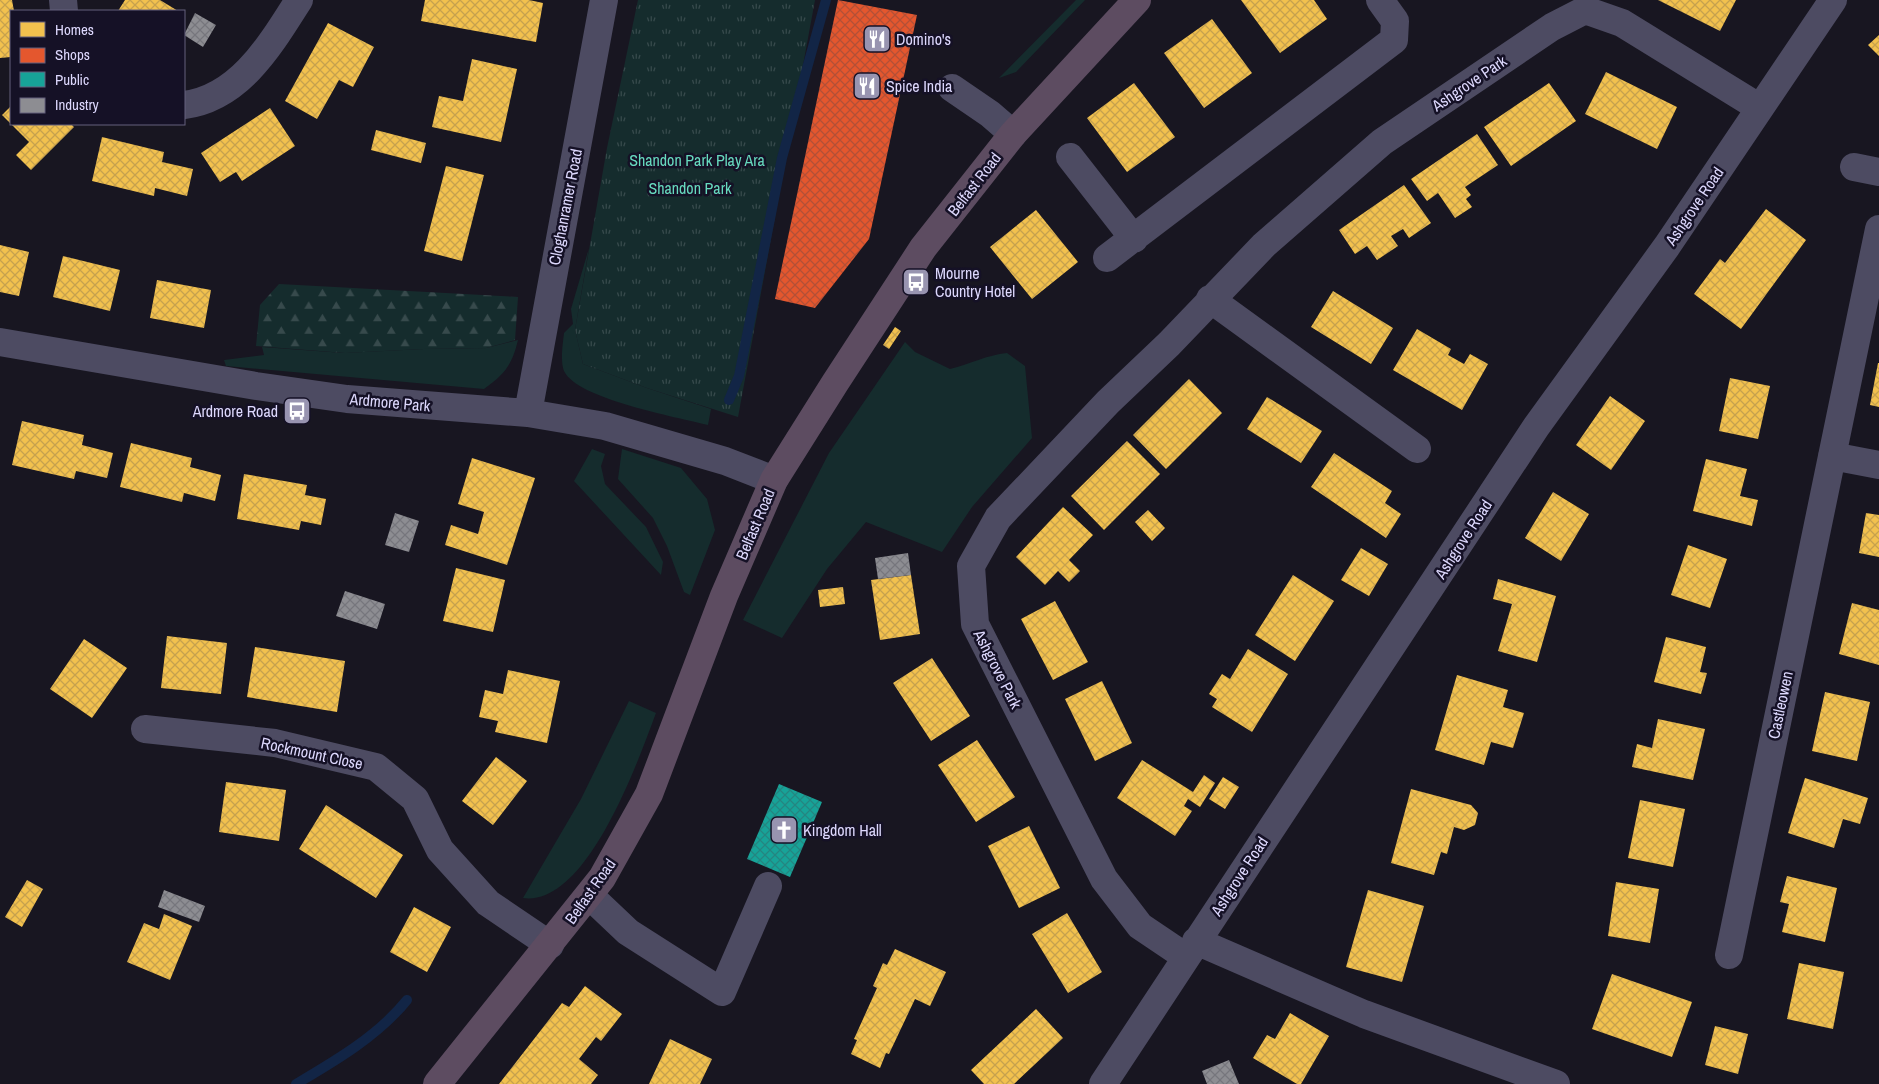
<svg xmlns="http://www.w3.org/2000/svg" width="1879" height="1084" viewBox="0 0 1879 1084" font-family="'Archivo Narrow',sans-serif">
<style>
.grass{fill:#152c2d}
.forest{fill:url(#forest-firs)}
.park{fill:url(#park-tufts)}
.homes{fill:url(#homes-cross-hatch)}
.shops{fill:url(#shops-cross-hatch)}
.public{fill:url(#public-cross-hatch)}
.industry{fill:url(#industry-cross-hatch)}
.lines{fill:none;stroke-linecap:round;stroke-linejoin:round}
.stream{stroke:#122546;stroke-width:10}
.minor{stroke:#4d4b62;stroke-width:28}
.highway{stroke:#5d4c61;stroke-width:28}
.labels{text-anchor:middle;dominant-baseline:central;stroke-width:5;stroke-linejoin:round;paint-order:stroke}
.poi-label{font-size:16px;fill:#ddd8fd;stroke:#151126;text-anchor:start}
.street-label{font-size:16px;fill:#ddd8fd;stroke:#151126}
.park-label{font-size:16px;fill:#67dabf;stroke:#151126}
</style>
<defs>
<pattern id="forest-firs" width="22" height="20" patternUnits="userSpaceOnUse" patternTransform="scale(1.25)"><rect width="22" height="20" fill="#152c2d"/><path d="M5 1l3.5 6h-7zM16 11l3.5 6h-7z" fill="#374a4c"/></pattern>
<pattern id="park-tufts" width="24" height="20" patternUnits="userSpaceOnUse" patternTransform="scale(1.25)"><rect width="24" height="20" fill="#152c2d"/><path d="M3 7l-1-3M5 7V3M7 7l1-3M15 17l-1-3M17 17v-4M19 17l1-3" fill="none" stroke="#374a4c"/></pattern>
<pattern id="homes-cross-hatch" width="8" height="8" patternUnits="userSpaceOnUse" patternTransform="scale(1.25)"><rect width="8" height="8" fill="#f2c14e"/><path d="M0 0l8 8M0 8l8-8" fill="none" stroke="#c6a14e"/></pattern>
<pattern id="shops-cross-hatch" width="8" height="8" patternUnits="userSpaceOnUse" patternTransform="scale(1.25)"><rect width="8" height="8" fill="#e4572e"/><path d="M0 0l8 8M0 8l8-8" fill="none" stroke="#b35037"/></pattern>
<pattern id="public-cross-hatch" width="8" height="8" patternUnits="userSpaceOnUse" patternTransform="scale(1.25)"><rect width="8" height="8" fill="#17a398"/><path d="M0 0l8 8M0 8l8-8" fill="none" stroke="#248681"/></pattern>
<pattern id="industry-cross-hatch" width="8" height="8" patternUnits="userSpaceOnUse" patternTransform="scale(1.25)"><rect width="8" height="8" fill="#8d8d92"/><path d="M0 0l8 8M0 8l8-8" fill="none" stroke="#76767d"/></pattern>
</defs>
<rect width="100%" height="100%" fill="#181621"/>
<!-- grass -->
<path class="grass" d="M1076,0h9l-69,72 -17,6z
M589,248l-14,82 8,34 64,24 64,21 -3,16c-31,-8 -131,-26 -144,-54 -4,-10 -1,-28 0,-38l9,-9 -2,-15z
M518,340c-6,25 -13,34 -34,49l-258,-23 -2,-6 40,-5 -2,-8 82,6 79,-4 63,-1z
M905,342l10,10 35,17c20,-5 37,-14 57,-16l18,13 7,72 -60,69 -30,45 -76,-30 -39,47 -45,69 -39,-18 86,-167z
M592,449l13,5 -4,12 4,18 41,43 17,35 -2,13 -87,-94z
M622,449l59,19 26,31 8,31 -25,65 -6,-3 -17,-46 -14,-28 -35,-39z
M629,701l27,12c-18,48 -69,194 -133,185l58,-99z"/>
<!-- forest -->
<path class="forest" d="M279,284l239,13 -3,43 -29,8 -63,1 -78,4 -89,-7 4,-41z"/>
<!-- park -->
<path class="park" d="M638,0h177l-77,417 -91,-29 -64,-24 -8,-34 32,-182z"/>
<!-- homes -->
<path class="homes" d="M0,0h12l2,11h-3v46l-11,1z
M125,0h35l18,11h-60z
M425,0h104l14,3 -7,39 -115,-21z
M1241,0h73l13,19 -47,34z
M1658,0h78l-16,31z
M1212,19l40,54 -48,35 -40,-55z
M328,23l46,24 -21,40 -14,-7 -22,39 -32,-18z
M1879,35v21l-11,-11z
M472,59l45,10 -16,73 -69,-15 7,-31 24,5z
M1606,72l71,35 -20,42 -72,-35z
M1134,83l41,54 -48,35 -40,-54z
M1549,83l27,38 -65,45 -27,-39z
M11,106v18h60l3,3 -43,43 -15,-15 13,-13 -27,-27z
M270,108l25,38 -53,35 -6,-9 -16,10 -19,-29z
M376,130l50,13 -5,20 -50,-13z
M1477,134l21,31 -33,22 6,8 -5,4 6,8 -17,11 -17,-25 -11,8 -16,-22z
M102,137l62,15 -2,10 31,7 -6,27 -32,-8 -1,8 -62,-15z
M446,166l38,9 -22,86 -38,-10z
M1404,185l27,38 -22,15 -6,-9 -12,7 7,10 -21,14 -10,-14 -12,8 -16,-24z
M1766,209l40,31 -65,89 -47,-35 26,-35 5,4z
M1036,210l42,52 -46,37 -42,-52z
M0,245l29,7 -10,44 -19,-4z
M63,256l57,14 -10,41 -57,-14z
M157,280l54,10 -7,38 -54,-10z
M1333,291l60,37 -22,36 -60,-37z
M895,327l6,4 -12,18 -6,-4z
M1417,329l34,20 -3,6 16,9 6,-10 18,10 -26,46 -69,-40z
M1878,363h1v44l-9,-2z
M1730,378l40,8 -12,53 -39,-8z
M1189,379l33,34 -56,56 -33,-34z
M1610,396l35,25 -34,49 -35,-25z
M1267,397l55,34 -21,32 -54,-34z
M22,421l62,14 -2,10 31,8 -6,25 -31,-7 -2,8 -62,-14z
M1127,441l33,33 -56,56 -33,-34z
M131,443l61,15 -2,9 31,8 -6,26 -31,-8 -2,9 -62,-15z
M1334,453l58,38 -7,12 16,11 -15,24 -75,-51z
M472,458l63,20 -28,87 -62,-20 6,-20 27,9 6,-22 -26,-8z
M1706,459l41,10 -7,27 18,4 -6,26 -59,-15z
M244,474l63,11 -2,10 21,4 -5,26 -20,-4 -2,9 -62,-11z
M1553,492l36,22 -28,47 -36,-23z
M1063,507l30,28 -24,25 11,11 -11,11 -11,-11 -13,14 -29,-28z
M1148,510l17,18 -13,13 -17,-19z
M1866,513l13,2v42l-20,-4z
M1688,545l39,14 -17,49 -39,-13z
M1361,548l27,16 -19,32 -28,-16z
M456,568l49,12 -12,52 -50,-11z
M911,575l9,59 -40,6 -9,-60z
M1293,575l41,26 -39,60 -40,-26z
M1498,579l58,17 -19,66 -39,-11 14,-47 -19,-5z
M843,587l2,17 -25,3 -2,-17z
M1055,601l33,61 -35,18 -32,-61z
M1852,603l27,7v55l-40,-11z
M167,636l60,7 -6,51 -60,-6z
M1666,637l40,10 -6,25 7,1 -6,21 -47,-12z
M84,639l43,29 -35,50 -42,-29z
M255,647l90,14 -8,51 -90,-15z
M1248,649l40,25 -36,58 -40,-25 5,-8 -8,-5 13,-20 8,5z
M932,658l38,58 -39,25 -38,-58z
M508,670l52,11 -13,62 -52,-11 3,-11 -19,-4 6,-27 18,4z
M1457,675l51,15 -5,17 21,6 -11,35 -22,-6 -7,23 -49,-15z
M1102,681l30,62 -37,18 -30,-62z
M1825,692l45,10 -13,59 -45,-10z
M1658,719l47,10 -12,51 -61,-13 5,-23 15,4z
M977,740l38,57 -39,25 -38,-57z
M496,757l31,24 -34,44 -31,-24z
M1142,760l51,32 11,-17 11,8 -15,24 -12,-8 -4,7 8,5 -17,25 -58,-38z
M1223,777l16,10 -14,22 -16,-10z
M1805,778l63,20 -8,26 -17,-5 -9,29 -46,-15z
M226,782l60,8 -7,51 -60,-9z
M1411,789l60,16 7,8 -3,12 -11,5 -10,-3 -7,27 -6,-2 -7,23 -43,-12z
M1640,800l45,9 -12,58 -45,-9z
M326,805l77,50 -27,43 -77,-49z
M1029,826l31,62 -41,20 -31,-62z
M1787,876l50,12 -12,54 -43,-10 7,-28 -9,-2z
M27,880l16,9 -21,38 -17,-10z
M1616,882l43,7 -9,54 -42,-7z
M1368,890l56,16 -22,76 -56,-15z
M414,907l37,20 -24,45 -37,-20z
M1067,913l35,59 -34,21 -36,-59z
M164,914l28,12 -22,54 -43,-18 17,-39 15,6z
M895,949l51,23 -16,34 -15,-7 -26,55 -3,-1 -6,15 -29,-14 6,-14 -3,-1 23,-51 -4,-2 10,-23 4,2z
M1799,963l45,9 -11,57 -46,-10z
M1612,974l80,28 -20,55 -80,-28z
M585,986l37,28 -21,27 -5,-4 -17,22 19,16 -7,9h-92l63,-81 7,4z
M1036,1009l27,29 -49,46h-30l-13,-14z
M1290,1013l39,23 -28,48h-4l-44,-26 14,-23 8,4z
M1715,1026l33,8 -10,40 -33,-9z
M670,1039l42,20 -12,25h-51z"/>
<!-- shops -->
<path class="shops" d="M838,0l79,15 -48,224 -54,69 -40,-9z"/>
<!-- public -->
<path class="public" d="M779,784l43,18 -32,75 -43,-18z"/>
<!-- industry -->
<path class="industry" d="M195,13l21,12 -13,22 -19,-12z
M395,513l24,8 -10,31 -24,-7z
M908,553l3,22 -33,4 -3,-21z
M345,591l40,13 -8,25 -41,-13z
M164,890l41,16 -6,16 -41,-15z
M1229,1060l10,24h-32l-5,-13z"/>
<g class="lines">
<!-- stream -->
<path class="stream" d="M729,400l10,-24 43,-218 44,-158
M296,1084c39,-23 82,-48 111,-84"/>
<!-- minor -->
<path class="minor" d="M63,0l1,11
M952,88l38,26 23,20
M184,105c56,-7 87,-61 115,-105
M1070,157l64,82
M1854,167l25,5
M1107,258l287,-218 1,-19 -15,-21
M1210,299l207,150
M0,342l256,44 91,13 181,14 77,13 120,35 49,19
M528,413l76,-413
M1832,456l47,9
M145,729l130,14 101,24 39,32 25,51 48,53 62,42
M590,896l38,36 94,60 46,-106
M1196,941l168,73 192,70
M1729,955l150,-726
M1186,957l-46,-31 -36,-47 -129,-255 -4,-58 27,-48 110,-116 61,-58 95,-99 118,-103 170,-115 33,-17 37,13 138,85
M1103,1084l433,-657 131,-181 166,-246"/>
<!-- highway -->
<path class="highway" d="M437,1084l165,-206 47,-84 75,-198 50,-116 61,-97 88,-135 90,-114 124,-134"/>
</g>
<!-- icons -->
<defs>
<g id="restaurant-square" transform="scale(1.4375)"><rect x="-9" y="-9" width="18" height="18" rx="4" fill="#9894b0" stroke="#151126"/><path d="M-5-6h1v4h1v-4h1v4h1v-4h1v5L-1.5 .5V6h-2V.5L-5-1ZM5-6V6H3V1.5H1.5Q1.5-4 5-6Z" fill="#fff"/></g>
<g id="bus-square" transform="scale(1.4375)"><rect x="-9" y="-9" width="18" height="18" rx="4" fill="#9894b0" stroke="#151126"/><path d="M-5-6H5V4H4V6H2V4H-2V6H-4V4H-5ZM-3.5-4V0h7V-4ZM-3.5 1.2v1.5H-2V1.2ZM2 1.2v1.5H3.5V1.2Z" fill="#fff"/></g>
<g id="church-square" transform="scale(1.4375)"><rect x="-9" y="-9" width="18" height="18" rx="4" fill="#9894b0" stroke="#151126"/><path d="M-1.2-6h2.4v3.5h3.3v2.4h-3.3V6h-2.4V-.1h-3.3v-2.4h3.3Z" fill="#fff"/></g>
</defs>
<g fill-rule="evenodd">
<use href="#restaurant-square" x="877" y="39"/>
<use href="#restaurant-square" x="867" y="86"/>
<use href="#bus-square" x="916" y="282"/>
<use href="#bus-square" x="297" y="411"/>
<use href="#church-square" x="784" y="830"/>
</g>
<g class="labels">
<!-- poi labels -->
<g class="poi-label">
<text x="896" y="39">Domino's</text>
<text x="886" y="86">Spice India</text>
<text x="935" y="273">Mourne<tspan x="935" dy="18">Country Hotel</tspan></text>
<text x="278" y="411" text-anchor="end">Ardmore Road</text>
<text x="803" y="830">Kingdom Hall</text>
</g>
<!-- street labels -->
<g class="street-label">
<text transform="translate(1469 83) rotate(-34)">Ashgrove Park</text>
<text transform="translate(974 184) rotate(-52)">Belfast Road</text>
<text transform="translate(1694 206) rotate(-56)">Ashgrove Road</text>
<text transform="translate(565 207) rotate(-79)">Cloghanramer Road</text>
<text transform="translate(390 402) rotate(5)">Ardmore Park</text>
<text transform="translate(755 524) rotate(-67)">Belfast Road</text>
<text transform="translate(1463 539) rotate(-57)">Ashgrove Road</text>
<text transform="translate(998 669) rotate(63)">Ashgrove Park</text>
<text transform="translate(1780 705) rotate(-78)">Castleowen</text>
<text transform="translate(312 753) rotate(12)">Rockmount Close</text>
<text transform="translate(1239 876) rotate(-57)">Ashgrove Road</text>
<text transform="translate(590 891) rotate(-55)">Belfast Road</text>
</g>
<!-- park labels -->
<g class="park-label">
<text x="697" y="160">Shandon Park Play Ara</text>
<text x="690" y="188">Shandon Park</text>
</g>
</g>
<!-- legend -->
<rect x="10" y="10" width="175" height="115" fill="#151126" stroke="#65617c"/>
<rect x="20" y="22" width="25" height="15" fill="#f2c14e" stroke="#65617c"/>
<text x="55" y="35" font-size="15" fill="#ddd8fd">Homes</text>
<rect x="20" y="48" width="25" height="15" fill="#e4572e" stroke="#65617c"/>
<text x="55" y="60" font-size="15" fill="#ddd8fd">Shops</text>
<rect x="20" y="72" width="25" height="15" fill="#17a398" stroke="#65617c"/>
<text x="55" y="85" font-size="15" fill="#ddd8fd">Public</text>
<rect x="20" y="98" width="25" height="15" fill="#8d8d92" stroke="#65617c"/>
<text x="55" y="110" font-size="15" fill="#ddd8fd">Industry</text>
</svg>
